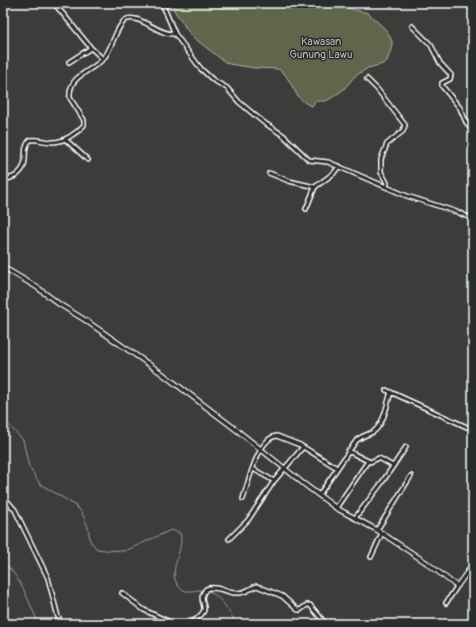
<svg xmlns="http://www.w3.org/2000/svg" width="476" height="627" viewBox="0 0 476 627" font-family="Pangolin,sans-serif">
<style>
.green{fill:#60664c;stroke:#b0b2a6}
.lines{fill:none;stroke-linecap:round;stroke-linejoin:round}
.stream{stroke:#92a3a8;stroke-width:1}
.minor-casing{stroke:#fff;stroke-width:6}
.tertiary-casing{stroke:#fff;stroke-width:6}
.minor{stroke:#2a2d2e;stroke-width:3}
.tertiary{stroke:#2a2d2e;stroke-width:3.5}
.labels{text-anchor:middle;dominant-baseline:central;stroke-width:3;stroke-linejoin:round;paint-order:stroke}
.park-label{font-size:11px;fill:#b7baae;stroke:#2a2d2e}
</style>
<rect width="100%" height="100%" fill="#3e3b3b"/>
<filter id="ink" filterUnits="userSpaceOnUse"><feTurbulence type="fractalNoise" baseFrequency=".025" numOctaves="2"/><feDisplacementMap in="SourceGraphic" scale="8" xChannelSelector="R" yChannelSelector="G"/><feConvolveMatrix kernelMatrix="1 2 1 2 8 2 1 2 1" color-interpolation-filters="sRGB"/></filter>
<g filter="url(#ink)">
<!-- green -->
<path class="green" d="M172,3h164l8,4 24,6 19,18 5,10v5l-5,15 -4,3 -15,4 -13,8 -12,14 -13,9 -4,2h-11l-3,5c-21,-7 -18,-28 -34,-37l-23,-1 -26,-4 -4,-2 -31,-24 -7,-8 -6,-10 -6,-8z"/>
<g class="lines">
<!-- stream -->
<path class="stream" d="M3,419l20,21 6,27 11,17 35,21 7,8 6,14 2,14 7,8 8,1 20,1 46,-21 9,3c5,16 -11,35 -4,49 8,17 22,4 33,9 12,6 21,22 28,33
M3,561c20,20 24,38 36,63"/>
<!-- minor casing -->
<g class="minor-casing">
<path id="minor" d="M54,3l37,45 12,11
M162,3l13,31 26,35 12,11 14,8 12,14 24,20 20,13 26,25 19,2 79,34 50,16 16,7
M412,26l19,19 9,18 11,12 -1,4 -8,4v3l18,22 6,14 7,10
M69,62l22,-14
M367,79l10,10 28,36 -2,6 -16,13 -6,15v13l6,11 -1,4
M65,139l23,21
M269,173l20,8 26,6 19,-14 5,-7
M3,181c5,-3 11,-3 15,-7 13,-11 2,-24 12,-34 9,-1 15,2 23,2 11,0 24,-9 31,-17v-5l-14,-22c-2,-23 21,-26 33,-39 10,-11 11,-29 22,-39 13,-8 34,16 50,14
M306,209l9,-22
M386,390l81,37
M348,451l22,11 9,-4 14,8
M253,469l21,12
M319,495l37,-54c5,-5 11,-6 17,-9 11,-7 14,-28 18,-40
M3,496l12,14 33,68 10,39 4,7
M243,499c5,-15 15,-62 34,-63l23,9 37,23
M336,508l32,-47
M355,518l26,-34 25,-37
M377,530l34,-54
M229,539l19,-19 26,-39 29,-34
M371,557l11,-24
M122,593l22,17 30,14
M446,603l12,-18
M190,624c5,-4 12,-8 14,-14 1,-8 -6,-10 2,-21 9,-4 20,3 29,4 11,1 14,-5 22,-7l25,10 16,14h2l7,-5h3l14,17 5,2"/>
</g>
<!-- tertiary casing -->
<g class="tertiary-casing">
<path id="tertiary" d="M3,267l35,21 21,16 26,16 75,52 78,59 66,53 32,24 41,22 50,33 28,22h3l15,-21"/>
</g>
<!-- minor -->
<use href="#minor" class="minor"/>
<!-- tertiary -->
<use href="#tertiary" class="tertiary"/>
</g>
</g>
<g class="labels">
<!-- park labels -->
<g class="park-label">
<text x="321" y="41">Kawasan<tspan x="321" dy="13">Gunung Lawu</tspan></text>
</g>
</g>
<!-- margin -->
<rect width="476" height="627" fill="none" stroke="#2a2d2e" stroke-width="16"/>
<rect x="8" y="8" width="460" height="611" fill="none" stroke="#fff" stroke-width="1.5" filter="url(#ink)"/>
</svg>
